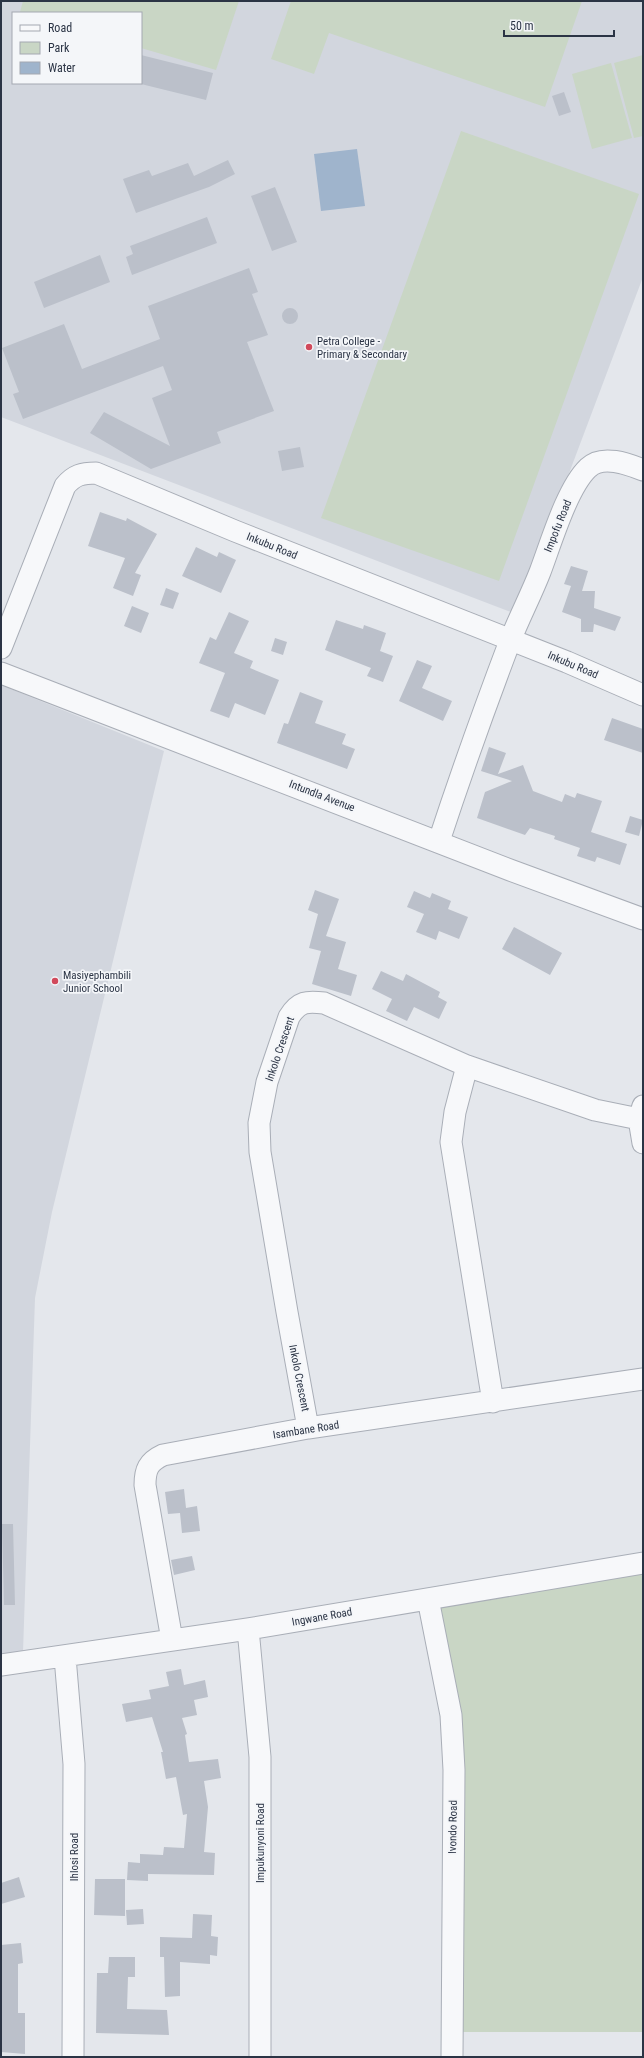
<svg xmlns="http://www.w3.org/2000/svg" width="644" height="2058" viewBox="0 0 644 2058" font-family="'Roboto Condensed',sans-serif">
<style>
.built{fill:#d2d6de;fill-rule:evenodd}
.green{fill:#c9d6c5}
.water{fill:#9fb4cc}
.building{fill:#bbc0ca}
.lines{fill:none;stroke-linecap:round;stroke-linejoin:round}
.minor-casing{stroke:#a9aeb7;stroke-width:23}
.minor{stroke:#f7f8fa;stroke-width:21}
.poi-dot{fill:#d1495b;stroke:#f4f6f9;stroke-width:1.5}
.labels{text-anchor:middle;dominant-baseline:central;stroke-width:3.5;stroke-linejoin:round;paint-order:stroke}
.poi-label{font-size:11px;fill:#2b3445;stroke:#f4f6f9;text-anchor:start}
.street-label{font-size:11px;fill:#2b3445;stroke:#f4f6f9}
</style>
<rect width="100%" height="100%" fill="#e4e7ec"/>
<!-- built -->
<path class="built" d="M1,1h642v276l-127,337 -515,-197zM13,13h128v70h-128z
M1,685l163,66 -112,461 -17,86 -12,354 -22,3z"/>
<!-- green -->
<path class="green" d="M23,1h216l-23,69 -75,-22v-35h-119l-2,-1z
M291,1h291l-37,106 -216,-74 -15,41 -43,-15z
M643,55v81l-9,2 -20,-75z
M611,63l21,75 -40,11 -20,-75z
M461,131l178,63 -140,387 -178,-63z
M643,1568v464h-186l-18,-422 4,-7z"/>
<!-- water -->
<path class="water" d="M357,149l8,57 -44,5 -7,-57z"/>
<!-- building -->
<path class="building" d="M141,55l72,18 -7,27 -65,-16z
M564,92l7,20 -12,4 -7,-20z
M228,160l7,14 -26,13 -73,26 -13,-34 26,-9 3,6 36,-13 6,13z
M275,187l22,55 -25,9 -21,-55z
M207,217l10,26 -85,32 -6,-18 7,-3 -3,-8z
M100,255l10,27 -66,26 -10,-26z
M249,268l9,24 -6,2 16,41 -21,7 27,69 -57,21 4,11 -70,26 -61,-36 14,-21 66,34 -18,-48 20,-8 -9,-24 -140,53 -10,-25 6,-2 -17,-44 62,-24 18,45 78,-30 -12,-33z
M282 316a8 8 0 1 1 16 0a8 8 0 1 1-16 0Z
M300,447l4,20 -22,4 -4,-20z
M100,512l26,9 1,-3 30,16 -22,39 6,2 -8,21 -20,-8 12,-30 -37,-12z
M196,547l21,10 2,-5 17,8 -15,33 -39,-17z
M571,566l17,5 -6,20h13l-1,17 27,9 -6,14 -21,-7 -1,8h-12v-13l-19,-7 9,-26 -7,-2z
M166,588l13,5 -6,16 -13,-4z
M132,606l17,7 -8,20 -17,-7z
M229,612l20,9 -15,32 19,8 -3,7 29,12 -14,35 -30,-12 -6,15 -19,-7 15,-38 -26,-10 11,-26 6,3z
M336,620l27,9 1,-4 22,8 -6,18 13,5 -10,26 -16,-6 4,-8 -46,-18z
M275,638l12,4 -4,13 -12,-4z
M417,660l15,6 -10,22 30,13 -9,20 -44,-20z
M300,692l23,9 -8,22 31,11 -4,10 13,5 -8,20 -70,-26 7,-20 4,1z
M612,718l31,11v24l-39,-13z
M489,747l17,6 -8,21 25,-9 10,26 29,11 3,-8 10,4 2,-5 25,8 -11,31 36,12 -7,21 -23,-8 -2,5 -18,-6 3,-8 -26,-9 1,-3 -25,-8 -5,7 -48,-17 8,-26 27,-11 -31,-10z
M630,816l13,4 -4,16 -14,-4z
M315,890l24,9 -13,37 20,6 -8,27 19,6 -6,21 -39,-12 9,-33 -12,-3 9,-34 -10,-4z
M414,891l16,7 2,-5 19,8 -3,8 20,8 -9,22 -20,-8 -3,9 -20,-8 8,-18 -17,-7z
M514,927l48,26 -12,22 -48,-26z
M381,971l22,10 3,-7 34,18 -2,5 9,5 -8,17 -25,-12 -7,14 -21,-10 6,-12 -20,-10z
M184,1489l2,19 11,-2 3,25 -18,2 -2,-20 -12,1 -3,-22z
M2,1524h11l2,81h-11z
M192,1556l3,14 -21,5 -3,-15z
M181,1669l3,16 21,-5 3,17 -14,3 3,15 -15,3 5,16 -2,1 4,27 29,-3 3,19 -17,3 4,26 -4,45 11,1 -1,22 -66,-1v7l-21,-1 1,-18 12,1v-9l23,1 1,-8 20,1 3,-34 -4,1 -7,-38 -10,2 -5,-27h2l-11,-35 -26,5 -4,-18 29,-5 -2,-9 20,-4 -3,-14z
M19,1877l6,20 -24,7v-21z
M95,1879h30v37l-31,-1z
M143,1909l1,15 -17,1 -1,-15z
M193,1914l19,1 -1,21 7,1 -1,19 -7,-1v9l-30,-2v34l-15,1 -1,-40h-4v-20l32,1z
M21,1943l2,20 -5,1v49h7v41l-24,-2v-107z
M109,1957h26v20h-7l-1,32 40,1 2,25 -73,-2 1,-60h11z"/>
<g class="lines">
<!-- minor casing -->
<g class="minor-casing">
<path id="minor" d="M1,648l64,-162c9,-11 17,-13 31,-13l139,58 332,131 76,33
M1,673l509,197 133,49
M439,841c22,-67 46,-134 71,-200 9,-23 21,-46 30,-69 11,-29 27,-84 48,-104 14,-14 40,-4 55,2
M467,1066l-12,46 -4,30 42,260
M643,1106l-4,13 4,24
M308,1428l-21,-116 -27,-160 -1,-29 8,-41 22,-65c10,-16 18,-16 35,-14l143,63 128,44 44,9
M428,1599l23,116 3,55 -2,287
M248,1629l12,128v300
M172,1640l-27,-155c0,-15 3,-23 18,-30l145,-27 335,-49
M65,1657l9,107 -1,293
M1,1665l247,-36 395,-66"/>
</g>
<!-- minor -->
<use href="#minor" class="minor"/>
</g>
<!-- markers -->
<g class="poi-dot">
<circle cx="309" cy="347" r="4"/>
<circle cx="55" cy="981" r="4"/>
</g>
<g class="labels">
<!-- poi labels -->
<g class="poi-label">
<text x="317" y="341">Petra College -<tspan x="317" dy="13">Primary &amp; Secondary</tspan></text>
<text x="63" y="975">Masiyephambili<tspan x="63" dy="13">Junior School</tspan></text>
</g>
<!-- street labels -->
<g class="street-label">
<text transform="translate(558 526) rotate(-68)">Impofu Road</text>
<text transform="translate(272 546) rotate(22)">Inkubu Road</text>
<text transform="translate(573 665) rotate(23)">Inkubu Road</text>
<text transform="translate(322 796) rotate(21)">Intundla Avenue</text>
<text transform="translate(280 1049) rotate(-71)">Inkolo Crescent</text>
<text transform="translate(299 1378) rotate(79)">Inkolo Crescent</text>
<text transform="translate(306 1430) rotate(-9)">Isambane Road</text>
<text transform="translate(322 1617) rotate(-10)">Ingwane Road</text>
<text transform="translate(453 1827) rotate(-89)">Ivondo Road</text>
<text transform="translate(260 1843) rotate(-90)">Impukunyoni Road</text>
<text transform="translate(74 1857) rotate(-90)">Ihlosi Road</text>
</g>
</g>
<!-- border -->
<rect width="644" height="2058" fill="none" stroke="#2b3445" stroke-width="4"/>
<!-- legend -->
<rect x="12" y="12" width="130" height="72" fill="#f4f6f9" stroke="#a4a8b1"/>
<rect x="20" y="25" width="20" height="6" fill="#f7f8fa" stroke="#a4a8b1"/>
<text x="48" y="32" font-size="12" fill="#2b3445">Road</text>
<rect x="20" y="42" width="20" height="12" fill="#c9d6c5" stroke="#a4a8b1"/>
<text x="48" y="52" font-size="12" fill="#2b3445">Park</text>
<rect x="20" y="62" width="20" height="12" fill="#9fb4cc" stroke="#a4a8b1"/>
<text x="48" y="72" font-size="12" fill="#2b3445">Water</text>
<!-- scale -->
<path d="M504 30v6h110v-6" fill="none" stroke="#2b3445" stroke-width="2"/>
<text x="510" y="30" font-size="12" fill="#2b3445" stroke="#f4f6f9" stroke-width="3" paint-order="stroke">50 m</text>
</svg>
